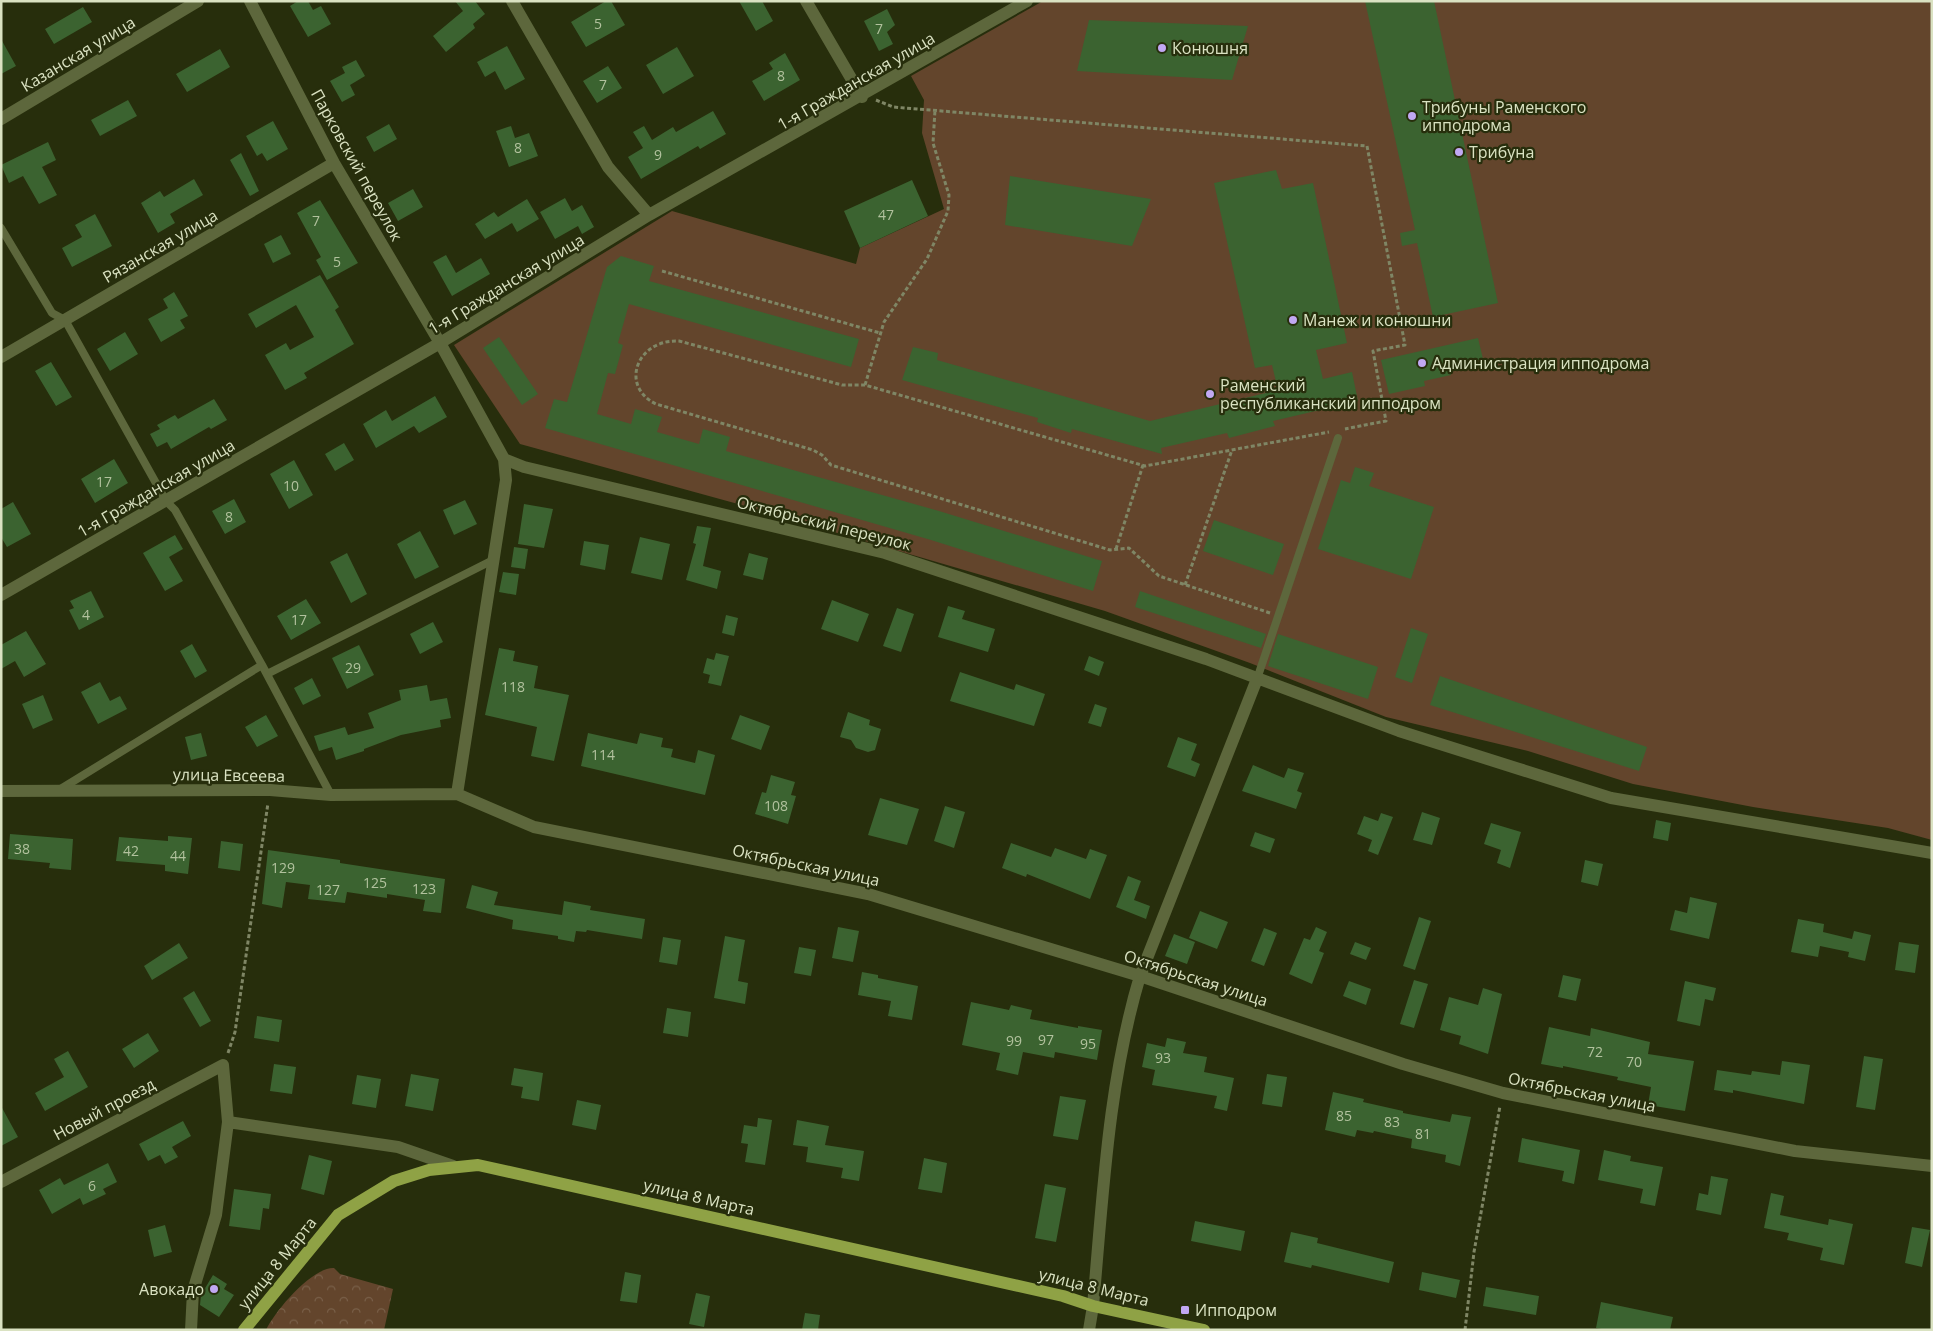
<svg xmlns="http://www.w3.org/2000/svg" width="1933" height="1331" viewBox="0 0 1933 1331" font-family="'Open Sans',sans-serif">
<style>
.forest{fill:url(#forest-crowns)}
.green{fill:#63452c}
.building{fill:#3b6330}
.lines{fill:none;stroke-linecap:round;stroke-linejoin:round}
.path{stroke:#7f8665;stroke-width:3;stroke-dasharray:4 2.5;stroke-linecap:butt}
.service{stroke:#5d673c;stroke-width:8}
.minor{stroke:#5d673c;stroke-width:12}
.primary{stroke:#8fa245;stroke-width:12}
.poi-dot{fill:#c1a8f3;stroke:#272e0c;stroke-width:2}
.labels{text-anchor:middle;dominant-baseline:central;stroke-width:4.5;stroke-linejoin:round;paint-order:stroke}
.number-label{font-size:14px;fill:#b2c29e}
.poi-label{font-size:16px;fill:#dae2c2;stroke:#272e0c;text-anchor:start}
.street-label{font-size:16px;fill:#dae2c2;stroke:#272e0c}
</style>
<defs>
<pattern id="forest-crowns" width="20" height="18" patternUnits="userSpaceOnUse" patternTransform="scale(1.25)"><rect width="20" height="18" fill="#63452c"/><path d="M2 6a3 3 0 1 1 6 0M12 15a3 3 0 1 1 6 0" fill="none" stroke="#796049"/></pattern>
</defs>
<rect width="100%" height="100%" fill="#272e0c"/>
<!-- forest -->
<path class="forest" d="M334,1268l6,6 53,15 -9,41h-118c9,-19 46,-63 68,-62z"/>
<!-- green -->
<path class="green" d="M1043,1h889v839l-44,-12 -135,-21 -120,-23 -105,-33 -142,-34 -136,-54 -145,-52 -367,-107 -218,-60 -66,-99 218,-134 184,53 4,-16 84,-39 -22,-76 2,-33 -13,-24z"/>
<!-- building -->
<path class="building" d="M298,1h10l5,9 8,-4 10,18 -23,13 -18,-31z
M455,1h20l10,13 -12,10 2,4 -29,24 -13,-16 30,-25z
M606,1h5l14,24 -39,22 -15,-25z
M739,1h23l11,20 -17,10z
M1365,1h69l64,302 -65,14 -16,-74 -15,3 -2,-13 15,-3z
M83,7l9,15 -38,22 -9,-15z
M887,9l8,16 -8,7 6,12 -14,7 -15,-30z
M1089,20l159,6 -16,54 -155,-9z
M1,39l15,27 -15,8z
M507,46l18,33 -20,11 -10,-19 -10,6 -8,-15z
M677,47l17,29 -31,18 -17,-29z
M220,49l10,18 -43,25 -11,-18z
M785,53l15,27 -36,21 -12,-20 21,-12 -4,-6z
M356,60l9,16 -15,9 5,10 -13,7 -12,-21 15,-8 -3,-6z
M608,66l14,22 -25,15 -14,-22z
M128,100l9,16 -37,20 -9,-16z
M713,111l13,23 -26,15 -2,-3 -57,33 -13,-22 15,-9 -10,-16 11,-6 8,14 21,-13 3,5z
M273,121l15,28 -21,12 -5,-8 -5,3 -11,-20z
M389,124l8,15 -23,13 -8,-15z
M511,126l4,12 14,-5 9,23 -29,11 -13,-36z
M48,142l8,18 -14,7 15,28 -18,9 -16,-28 -14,7 -8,-18z
M241,153l18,38 -9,5 -20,-36z
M1276,170l6,19 31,-6 34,160 -31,7 7,29 29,-7 6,29 -85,20 2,5 -46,12 -2,-5 -66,15 1,6 -90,-25 -1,4 -34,-11 1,-4 -136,-38 11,-33 25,6 -1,7 213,61 128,-31 -6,-25 -17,3 -41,-185z
M1010,176l141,23 -19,47 -127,-21z
M194,179l9,16 -33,19 5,9 -17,10 -17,-30 19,-12 4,6z
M912,180l16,36 -68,32 -16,-37z
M413,189l10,18 -25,14 -10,-18z
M565,198l7,13 10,-6 12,22 -12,7 -4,-8 -23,13 -15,-27z
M527,199l12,20 -22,13 -5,-9 -27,16 -10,-15 19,-12 4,5z
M320,200l38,63 -31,17 -11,-20 5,-3 -24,-44z
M95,214l17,32 -40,21 -10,-19 20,-11 -7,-12z
M281,235l10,19 -18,9 -9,-19z
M446,255l10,18 25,-15 9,16 -38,22 -19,-34z
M621,256l33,10 -5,15 210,58 -8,28 -222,-63 -11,39 5,2 -8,29 -7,-1 -11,41 34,10 4,-15 27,8 -5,15 42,12 4,-15 27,8 -4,14 213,60 163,50 -9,30 -162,-51 -386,-112 9,-29 13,3 40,-135z
M320,275l19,32 -4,3 19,34 -50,29 3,5 -22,12 -20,-35 21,-12 4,7 24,-13 -18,-32 -40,23 -8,-14z
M174,292l14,24 -8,4 5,8 -24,14 -13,-23 20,-11 -5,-9z
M125,332l13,22 -28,17 -13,-22z
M499,337l39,57 -16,11 -39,-57z
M1478,338l5,21 -34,8 2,8 -27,6 1,5 -36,8 -8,-34z
M51,362l21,35 -16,9 -21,-35z
M435,396l12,21 -28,16 -5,-7 -38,22 -13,-24 23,-14 6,11z
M214,399l13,21 -16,9 -2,-2 -38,22 -4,-7 -10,5 -7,-13 10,-5 -3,-4 18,-10 3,4z
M344,443l10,17 -19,11 -10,-17z
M114,459l14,24 -33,20 -14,-24z
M294,460l19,35 -24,14 -19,-35z
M1355,467l19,6 -5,13 65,21 -23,72 -93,-30 23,-69 9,3z
M234,499l12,23 -21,12 -13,-23z
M465,500l12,24 -23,11 -11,-25z
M13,502l18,32 -24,13 -6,-10v-28z
M524,504l29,5 -9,39 -26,-4z
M1214,520l70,24 -11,31 -70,-24z
M697,526l14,2 -8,38 18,5 -4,18 -31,-9 10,-36 -3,-1z
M420,531l19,36 -24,12 -18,-35z
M175,535l8,14 -14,8 14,24 -18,10 -22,-38z
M640,537l30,7 -8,36 -31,-7z
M584,541l25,4 -4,25 -25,-5z
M514,547l14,2 -3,20 -14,-2z
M347,553l20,41 -16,9 -21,-41z
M749,553l19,5 -5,22 -20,-5z
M503,572l16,2 -3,21 -17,-3z
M91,591l13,26 -25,13 -10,-20 5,-2 -4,-7z
M1140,591l126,43 -5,14 -126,-41z
M306,599l15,24 -30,17 -14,-24z
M832,600l37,14 -11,28 -37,-13z
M948,606l17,5 -3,8 33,10 -7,23 -50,-15z
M897,608l17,6 -13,38 -18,-6z
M726,615l12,3 -4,18 -12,-3z
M433,622l10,20 -23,12 -10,-20z
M1411,628l17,6 -16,49 -17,-6z
M26,631l20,33 -22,13 -9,-16 -14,8v-24z
M1278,634l100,33 -10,32 -100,-33z
M192,644l15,27 -12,7 -15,-27z
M359,645l15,30 -27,14 -15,-31z
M499,648l16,3 -2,10 25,5 -4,22 35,7 -15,66 -23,-5 6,-29 -52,-12z
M716,653l13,3 -8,30 -13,-3 2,-8 -7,-2 4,-15 7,2z
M1089,656l15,6 -5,14 -15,-6z
M960,672l54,18 2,-6 29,10 -11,32 -84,-25z
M1440,676l207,71 -8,24 -209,-66z
M312,678l9,18 -18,9 -9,-17z
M100,682l10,19 10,-5 7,13 -29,15 -17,-32z
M427,685l3,16 17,-3 4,20 -11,2 1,7 -40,8 -37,14v2l-28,9 -4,-13 -13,4 -5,-15 31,-9 3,8 26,-7 -6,-15 33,-13 -2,-10z
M43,695l10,25 -20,9 -11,-25z
M1095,704l12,4 -6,19 -13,-4z
M848,712l22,8 -1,5 12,4 -6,21 -7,2 -12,-4 -5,-8 -11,-3z
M266,715l12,21 -21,11 -12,-20z
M740,715l30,11 -9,24 -30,-11z
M201,733l6,23 -16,4 -6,-23z
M588,733l49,11 3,-11 23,5 -2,9 12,2 -2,8 24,6 3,-13 17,5 -10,40 -124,-29z
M1178,737l19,7 -6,16 9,4 -5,13 -28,-10z
M1253,765l31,13 4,-10 16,5 -7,18 5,2 -6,16 -54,-18z
M771,775l24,7 -4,13 5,1 -8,28 -33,-10 7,-22 4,1z
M880,798l39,11 -12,36 -39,-10z
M945,806l20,6 -11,36 -20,-7z
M1422,812l18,6 -8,27 -19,-5z
M1381,813l12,4 -15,38 -10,-4 4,-11 -15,-6 7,-18 14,5z
M1656,820l15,3 -3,18 -15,-3z
M1491,823l30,9 -11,36 -13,-5 4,-13 -17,-6z
M1255,832l20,7 -5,14 -20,-7z
M10,834l63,5 -2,31 -22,-2 1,-5 -42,-4z
M168,836l24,2 -4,36 -23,-3v-6l-49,-4 3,-24 49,4z
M221,841l22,3 -3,27 -22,-3z
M1011,843l40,14 4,-9 31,11 4,-10 17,6 -17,44 -63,-25 -1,3 -24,-9z
M268,850l72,10v3l105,16 -4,34 -18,-2 2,-11 -38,-6v4l-40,-6 -2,11 -37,-4 2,-14 -24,-3 -4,26 -20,-4z
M1585,860l18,4 -5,22 -17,-4z
M1128,876l13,5 -7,19 16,6 -4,13 -30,-12z
M472,885l26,7 -4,13 68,10 2,-14 27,5 -1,4 55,9 -3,20 -55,-9 -1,2 -10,-1 -2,11 -16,-3v-3l-46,-7 1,-9 -47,-12z
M1690,897l27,6 -8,36 -39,-9 5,-20 12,3z
M1200,911l28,11 -11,27 -28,-11z
M1419,917l12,4 -16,49 -12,-4z
M1798,919l26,5 -1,8 29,7 2,-8 17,4 -6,26 -17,-4 1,-5 -29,-6 -2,11 -27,-5z
M838,927l21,4 -6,31 -21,-4z
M1316,927l11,5 -8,19 5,2 -12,31 -23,-10 15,-36 6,2z
M1264,928l13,5 -13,33 -13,-5z
M1174,934l21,8 -8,22 -22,-8z
M725,936l20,4 -7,41 10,2 -3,21 -31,-6z
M663,937l18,3 -4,25 -18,-3z
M1355,942l16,6 -5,12 -16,-6z
M1899,942l20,3 -4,28 -20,-3z
M179,943l9,15 -36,22 -8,-14z
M799,947l17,3 -5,26 -17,-3z
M862,972l16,3v3l40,8 -6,34 -24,-4 3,-15 -33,-6z
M1563,975l18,4 -5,22 -18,-4z
M1414,980l14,4 -14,44 -14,-4z
M1349,981l22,8 -5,16 -23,-9z
M1685,981l31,7 -3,13 -8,-2 -5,27 -23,-5z
M1483,988l19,6 -14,60 -29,-10 2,-8 -21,-6 9,-33 29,8z
M194,991l17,30 -11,6 -17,-29z
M971,1002l38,8 2,-5 21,5 -2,9 48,9v-2l24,4 -5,30 -42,-8 -1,6 -31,-6 -5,23 -22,-5 4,-17 -38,-8z
M667,1008l24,4 -3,25 -25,-4z
M257,1016l25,4 -3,22 -25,-4z
M1549,1027l41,9 1,-8 17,4 42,10 -2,12 46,7 -9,50 -37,-6 3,-18 -34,-7 1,-3 -55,-11v2l-22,-4z
M148,1033l11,18 -25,17 -12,-19z
M1167,1038l19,4 -3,11 24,4 -3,15 30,6 -7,33 -13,-3 3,-12 -65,-11 3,-15 -13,-3 5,-24 18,4z
M68,1051l20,36 -43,24 -10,-18 29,-16 -10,-18z
M1864,1056l19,3 -8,51 -19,-3z
M1782,1061l28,4 -6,39 -71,-14v3l-19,-3 3,-20 34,5 1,-4 28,4z
M274,1064l22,3 -4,27 -22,-3z
M514,1068l29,5 -4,28 -18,-3 2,-11 -12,-2z
M411,1074l28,5 -6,32 -28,-5z
M1267,1074l20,3 -5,30 -20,-3z
M357,1075l24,4 -5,29 -24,-4z
M1333,1092l31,7 -1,3 40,9v2l47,9 2,-8 19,3 -11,49 -15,-4 1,-7 -35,-7 1,-9 -38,-8 -1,2 -16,-3 -2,7 -30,-7z
M1060,1096l26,4 -8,40 -25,-4z
M577,1100l24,5 -5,25 -24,-5z
M1,1106l17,31 -17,9z
M758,1118l14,2 -7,45 -20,-3 3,-18 -7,-1 3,-18 13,2z
M797,1120l32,6 -4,19 39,6 -5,30 -18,-3 2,-10 -37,-6 2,-15 -15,-2z
M183,1121l8,15 -19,11 6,10 -13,7 -5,-9 -12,6 -9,-17z
M1522,1138l58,12 -6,34 -12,-3 2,-10 -46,-9z
M1604,1150l27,6 -1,5 33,6 -8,39 -15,-3 3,-14 -45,-9z
M309,1155l23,6 -8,34 -23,-6z
M924,1158l23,5 -5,30 -24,-4z
M108,1163l9,19 -14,7 3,5 -23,11 -3,-7 -28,16 -13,-24 21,-12 4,7z
M1711,1176l17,3 -7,36 -25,-5 3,-17 9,2z
M1045,1184l21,4 -10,54 -21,-4z
M234,1189l37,5 -2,15 -6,-1 -3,22 -31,-4z
M1771,1193l13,3 -4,19 48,10 1,-6 24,5 -9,41 -24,-5 3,-12 -36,-8 2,-7 -25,-5z
M1195,1221l50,10 -4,20 -50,-10z
M165,1225l7,27 -18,5 -6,-27z
M1912,1227l18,3 -8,37 -17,-4z
M1291,1232l27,6 -1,5 77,19 -5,21 -77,-18 -1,3 -27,-6z
M625,1272l16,3 -4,28 -17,-2z
M1422,1272l38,8 -4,18 -37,-8z
M213,1275l14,9 -3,5 10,6 -15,22 -19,-12 1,-10z
M1486,1287l53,9 -3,19 -53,-9z
M696,1293l14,3 -6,31 -15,-3z
M1601,1302l72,15 -3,13h-63l-11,-2z
M805,1313l15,2 -2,15h-16z"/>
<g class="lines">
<!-- path -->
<path class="path" d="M876,100l17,7 474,39 38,199 -32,6 13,70 -41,8
M662,271l218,62
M865,385l19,-63 43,-63 21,-48 1,-16 -16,-52 2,-33
M1116,549l27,-84
M1185,585l47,-135
M1270,613l-111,-37 -30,-28 -19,2 -279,-85 -9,-10 -9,-5 -157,-46c-37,-18 -19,-65 23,-63l163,44h23l280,81 184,-34
M228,1053l7,-21 33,-229
M1465,1330l9,-78 26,-146"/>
<!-- service -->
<path class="service" d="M1,228l51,85 13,7 101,181 9,9 87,155 69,130
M267,674l228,-115
M1257,679l81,-241
M59,790l203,-125"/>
<!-- minor -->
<path class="minor" d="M250,1l84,162 106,180 64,116 20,8 361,86 321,106 193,72 212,67 321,55
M512,1l96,166 41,48
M806,1l56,96
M1,119l197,-118
M1,357l333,-194
M1,595l439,-252 209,-128 378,-214
M1,791l269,-1 61,5 126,-1 77,33 334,67 272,82 263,88 100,29 292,58 137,15
M457,794l49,-314 -2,-21
M228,1122l170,25 55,19
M1,1182l222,-117 5,57 -12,93 -23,76 -2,39
M1089,1330l4,-24c10,-111 15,-223 47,-330l117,-297"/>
<!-- primary -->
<path class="primary" d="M244,1330l94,-115 56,-34 35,-11 49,-5 585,131 30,10 111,24"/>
</g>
<!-- markers -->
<g class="poi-dot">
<circle cx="1162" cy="48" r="5"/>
<circle cx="1412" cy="116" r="5"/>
<circle cx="1459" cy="152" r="5"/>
<circle cx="1293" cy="320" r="5"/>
<circle cx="1422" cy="363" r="5"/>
<circle cx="1210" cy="394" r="5"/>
<circle cx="214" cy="1289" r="5"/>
<rect x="1180" y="1305" width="10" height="10" rx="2.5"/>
</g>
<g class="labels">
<!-- number labels -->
<g class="number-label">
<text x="598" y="23">5</text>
<text x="879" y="28">7</text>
<text x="781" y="75">8</text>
<text x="603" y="84">7</text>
<text x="518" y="147">8</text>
<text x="658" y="154">9</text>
<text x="886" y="214">47</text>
<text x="316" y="220">7</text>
<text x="337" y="261">5</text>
<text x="104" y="481">17</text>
<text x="291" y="485">10</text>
<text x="229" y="516">8</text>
<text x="86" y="614">4</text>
<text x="299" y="619">17</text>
<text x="353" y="667">29</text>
<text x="513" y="686">118</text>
<text x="603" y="754">114</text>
<text x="776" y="805">108</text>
<text x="22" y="848">38</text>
<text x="131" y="850">42</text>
<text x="178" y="855">44</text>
<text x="283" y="867">129</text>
<text x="375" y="882">125</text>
<text x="424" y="888">123</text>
<text x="328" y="889">127</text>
<text x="1046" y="1039">97</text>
<text x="1014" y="1040">99</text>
<text x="1088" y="1043">95</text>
<text x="1595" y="1051">72</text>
<text x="1163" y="1057">93</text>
<text x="1634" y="1061">70</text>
<text x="1344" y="1115">85</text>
<text x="1392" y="1121">83</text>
<text x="1423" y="1133">81</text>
<text x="92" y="1185">6</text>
</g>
<!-- poi labels -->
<g class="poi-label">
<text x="1172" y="48">Конюшня</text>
<text x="1422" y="107">Трибуны Раменского<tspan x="1422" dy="18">ипподрома</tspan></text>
<text x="1469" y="152">Трибуна</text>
<text x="1303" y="320">Манеж и конюшни</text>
<text x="1432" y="363">Администрация ипподрома</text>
<text x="1220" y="385">Раменский<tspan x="1220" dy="18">республиканский ипподром</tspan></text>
<text x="204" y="1289" text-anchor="end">Авокадо</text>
<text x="1195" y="1310">Ипподром</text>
</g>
<!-- street labels -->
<g class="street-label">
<text transform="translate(78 54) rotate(-31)">Казанская улица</text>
<text transform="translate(856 81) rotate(-30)">1-я Гражданская улица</text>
<text transform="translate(357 165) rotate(61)">Парковский переулок</text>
<text transform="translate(160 246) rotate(-30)">Рязанская улица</text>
<text transform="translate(506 284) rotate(-31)">1-я Гражданская улица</text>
<text transform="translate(156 488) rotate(-30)">1-я Гражданская улица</text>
<text transform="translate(824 523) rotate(14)">Октябрьский переулок</text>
<text transform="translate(229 775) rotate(1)">улица Евсеева</text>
<text transform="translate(806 865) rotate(12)">Октябрьская улица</text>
<text transform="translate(1196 978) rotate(18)">Октябрьская улица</text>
<text transform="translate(1582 1092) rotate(11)">Октябрьская улица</text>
<text transform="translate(104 1109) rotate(-28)">Новый проезд</text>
<text transform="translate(699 1197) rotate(13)">улица 8 Марта</text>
<text transform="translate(277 1263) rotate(-51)">улица 8 Марта</text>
<text transform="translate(1094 1287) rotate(14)">улица 8 Марта</text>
</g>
</g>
<!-- border -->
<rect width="1933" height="1331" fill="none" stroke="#dae2c2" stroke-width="5"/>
</svg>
